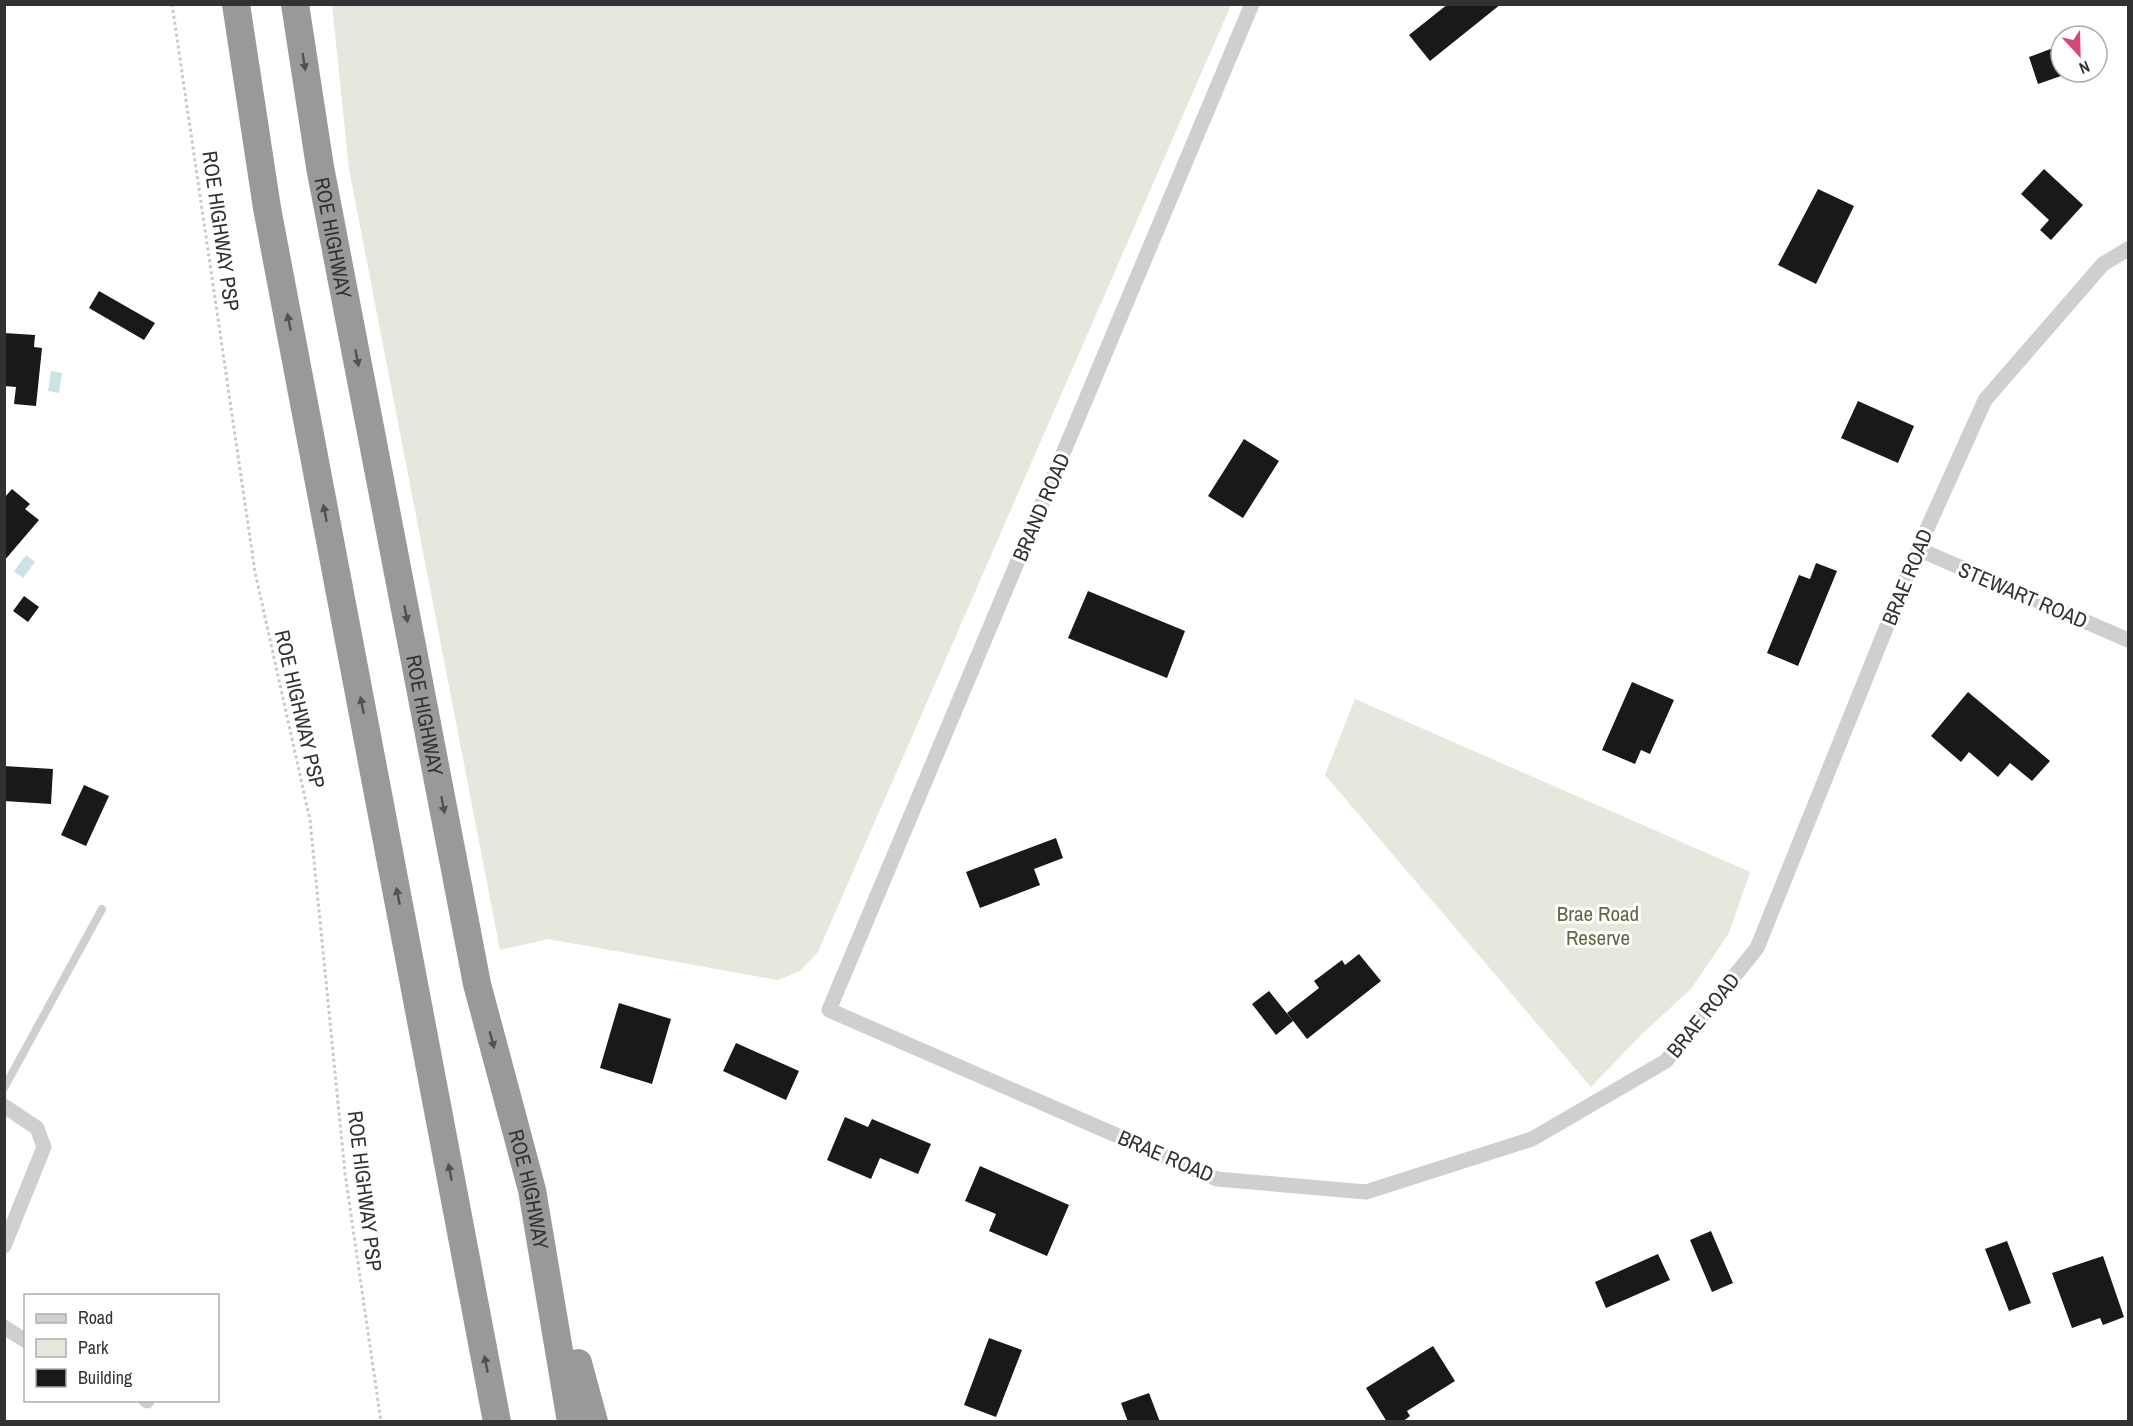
<svg xmlns="http://www.w3.org/2000/svg" width="2133" height="1426" viewBox="0 0 2133 1426" font-family="'Archivo Narrow',sans-serif">
<style>
.green{fill:#e5e8dc}
.water{fill:#cbe2e7}
.building{fill:#191919}
.lines{fill:none;stroke-linecap:round;stroke-linejoin:round}
.path{stroke:#c9c9c9;stroke-width:3;stroke-dasharray:3 3;stroke-linecap:butt}
.lane{stroke:#cfcfcf;stroke-width:8}
.street{stroke:#cfcfcf;stroke-width:15}
.highway{stroke:#999;stroke-width:28}
.oneway{fill:#515151}
.labels{text-anchor:middle;dominant-baseline:central;stroke-width:6;stroke-linejoin:round;paint-order:stroke}
.street-label{font-size:21px;fill:#323232;stroke:#fff}
.park-label{font-size:21px;fill:#5e6a43;stroke:#fff}
</style>
<rect width="100%" height="100%" fill="#fff"/>
<!-- green -->
<path class="green" d="M332,5h899l-413,947 -18,19 -22,9 -230,-41 -48,11 -151,-781z
M1355,699l395,173 -21,61 -38,56 -49,45 -51,53 -266,-312z"/>
<!-- water -->
<path class="water" d="M51,371l11,2 -3,20 -11,-2z
M26,555l9,7 -12,16 -9,-7z"/>
<!-- building -->
<path class="building" d="M1448,4h53l-71,57 -21,-26z
M2061,45v31l-23,8 -9,-27z
M2044,169l39,36 -32,35 -11,-10 9,-10 -28,-26z
M1818,189l36,17 -38,78 -38,-19z
M99,291l56,32 -11,17 -55,-32z
M4,333l31,2 -1,12 8,1 -6,58 -22,-2 2,-17 -12,-1z
M1858,401l56,25 -16,37 -57,-25z
M1244,439l35,22 -36,57 -35,-22z
M12,489l18,15 -5,5 14,11 -35,41v-63z
M1816,563l21,8 -39,95 -31,-13 32,-78 11,4z
M1088,591l97,40 -18,47 -99,-40z
M24,596l15,11 -11,15 -15,-11z
M1632,682l42,18 -24,54 -9,-4 -6,14 -33,-14z
M1968,692l82,69 -18,20 -22,-18 -12,14 -29,-25 -8,10 -30,-26z
M4,766l49,3 -2,35 -47,-3z
M84,785l25,11 -23,50 -25,-11z
M1056,838l7,20 -29,11 6,16 -60,23 -14,-36z
M1359,954l22,27 -74,58 -20,-26 32,-25 -5,-7 28,-21 3,5z
M1269,991l24,30 -17,14 -24,-31z
M619,1003l52,16 -19,65 -52,-16z
M736,1043l63,28 -13,29 -63,-29z
M845,1117l23,10 4,-8 59,25 -13,30 -38,-16 -9,21 -44,-19z
M980,1166l89,39 -22,51 -58,-25 7,-17 -31,-13z
M1711,1231l22,52 -21,9 -22,-52z
M2007,1241l24,62 -22,8 -24,-62z
M1658,1254l12,26 -64,28 -11,-26z
M2103,1256l21,61 -21,8 -3,-7 -28,10 -20,-55z
M989,1338l33,12 -26,67 -32,-12z
M1433,1346l22,35 -48,30 3,5 -8,6h-15l-21,-34z
M1149,1393l11,29h-32l-7,-19z"/>
<g class="lines">
<!-- path -->
<path class="path" d="M172,4l83,568 55,248 35,353 36,249"/>
<!-- lane -->
<path class="lane" d="M4,1088l98,-179"/>
<!-- street -->
<path class="street" d="M1252,4l-423,1006 388,169 149,13 166,-53 134,-78 91,-113 161,-399 67,-149 118,-136 25,-15
M1918,549l210,91
M4,1106l33,22 7,19 -40,99
M4,1327l22,14
M146,1400l1,1"/>
<!-- highway -->
<g class="highway">
<path d="M236,4l31,204 230,1214"/>
<path id="s1" d="M295,4l25,163 157,817 55,206 39,232"/>
<path d="M578,1363l16,59"/>
</g>
</g>
<!-- one-way arrows -->
<defs><path id="oneway-solid" d="M-6-.8H1V-3.2L6.5 0L1 3.2V.8H-6Z" transform="scale(1.5)"/></defs>
<g class="oneway">
<use href="#oneway-solid" transform="translate(304 62) rotate(81)"/>
<use href="#oneway-solid" transform="translate(289 322) rotate(-101)"/>
<use href="#oneway-solid" transform="translate(357 358) rotate(79)"/>
<use href="#oneway-solid" transform="translate(325 513) rotate(-101)"/>
<use href="#oneway-solid" transform="translate(406 614) rotate(79)"/>
<use href="#oneway-solid" transform="translate(362 705) rotate(-101)"/>
<use href="#oneway-solid" transform="translate(443 805) rotate(79)"/>
<use href="#oneway-solid" transform="translate(398 896) rotate(-101)"/>
<use href="#oneway-solid" transform="translate(492 1040) rotate(75)"/>
<use href="#oneway-solid" transform="translate(450 1172) rotate(-101)"/>
<use href="#oneway-solid" transform="translate(486 1364) rotate(-101)"/>
</g>
<g class="labels">
<!-- street labels -->
<g class="street-label">
<text transform="translate(221 231) rotate(82)">ROE HIGHWAY PSP</text>
<text stroke="none"><textPath href="#s1" startOffset="237">ROE HIGHWAY</textPath></text>
<text transform="translate(1041 507) rotate(-67)">BRAND ROAD</text>
<text transform="translate(1907 577) rotate(-68)">BRAE ROAD</text>
<text transform="translate(2023 595) rotate(23)">STEWART ROAD</text>
<text transform="translate(300 709) rotate(77)">ROE HIGHWAY PSP</text>
<text stroke="none"><textPath href="#s1" startOffset="723">ROE HIGHWAY</textPath></text>
<text transform="translate(1703 1015) rotate(-51)">BRAE ROAD</text>
<text transform="translate(1166 1156) rotate(23)">BRAE ROAD</text>
<text stroke="none"><textPath href="#s1" startOffset="1209">ROE HIGHWAY</textPath></text>
<text transform="translate(365 1191) rotate(83)">ROE HIGHWAY PSP</text>
</g>
<!-- park labels -->
<g class="park-label">
<text x="1598" y="913">Brae Road<tspan x="1598" dy="24">Reserve</tspan></text>
</g>
</g>
<!-- border -->
<rect width="2133" height="1426" fill="none" stroke="#323232" stroke-width="12"/>
<!-- legend -->
<rect x="24" y="1294" width="195" height="108" fill="#ffffff" stroke="#adadad" stroke-width="1.5"/>
<rect x="36" y="1314" width="30" height="9" fill="#cfcfcf" stroke="#adadad" stroke-width="1.5"/>
<text x="78" y="1324" font-size="18" fill="#323232">Road</text>
<rect x="36" y="1339" width="30" height="18" fill="#e5e8dc" stroke="#adadad" stroke-width="1.5"/>
<text x="78" y="1354" font-size="18" fill="#323232">Park</text>
<rect x="36" y="1369" width="30" height="18" fill="#191919" stroke="#adadad" stroke-width="1.5"/>
<text x="78" y="1384" font-size="18" fill="#323232">Building</text>
<!-- north arrow -->
<g transform="translate(2079 54) rotate(158)"><circle r="28" fill="#ffffff" stroke="#adadad" stroke-width="1.5"/>
<path d="M0-4.5L10 22L0 15L-10 22Z" fill="#d54873"/>
<text y="-9" font-size="16" font-weight="bold" text-anchor="middle" fill="#323232">N</text>
</g>
</svg>
